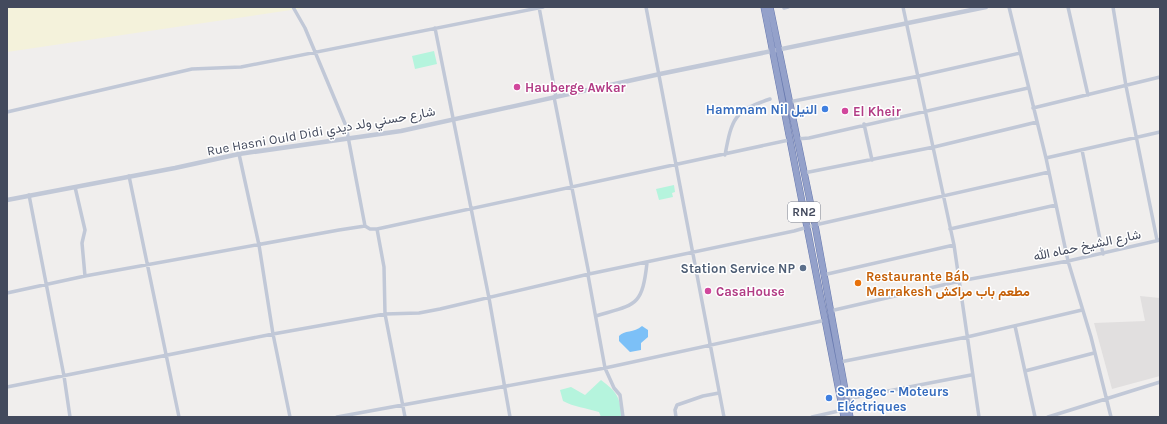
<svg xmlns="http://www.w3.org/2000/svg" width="1167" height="424" viewBox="0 0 1167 424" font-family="Karla,Vazirmatn,sans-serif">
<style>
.education{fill:#e1dfdf}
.green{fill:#b5f4dd}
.sand{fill:#f4f2db}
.water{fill:#7cc0f7}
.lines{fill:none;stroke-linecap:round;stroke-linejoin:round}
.trunk-casing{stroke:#697aaf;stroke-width:7}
.minor{stroke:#c1c8d7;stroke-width:3.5}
.tertiary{stroke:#c1c8d7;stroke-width:4.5}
.trunk{stroke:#94a1ca;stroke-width:6}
.hotel-dot{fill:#d1479c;stroke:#fff;stroke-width:1.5}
.shop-dot{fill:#3f7fe0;stroke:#fff;stroke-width:1.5}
.service-dot{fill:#5c6f8a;stroke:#fff;stroke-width:1.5}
.food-dot{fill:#e8710a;stroke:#fff;stroke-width:1.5}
.labels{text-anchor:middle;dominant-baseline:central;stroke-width:3;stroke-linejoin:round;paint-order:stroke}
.shield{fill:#fff;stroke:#7b808e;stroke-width:1}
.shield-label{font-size:12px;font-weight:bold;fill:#434a5d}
.hotel-label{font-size:13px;font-weight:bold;fill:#b23c85;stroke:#fff;text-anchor:start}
.shop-label{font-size:13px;font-weight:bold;fill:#366cbe;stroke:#fff;text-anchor:end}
.street-label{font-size:13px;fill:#434a5d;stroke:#fff}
.service-label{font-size:13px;font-weight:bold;fill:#4e5e75;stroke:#fff;text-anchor:end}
.food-label{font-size:13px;font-weight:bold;fill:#c56008;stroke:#fff;text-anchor:start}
</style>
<rect width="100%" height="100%" fill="#f0eeed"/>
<!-- education -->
<path class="education" d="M1140,296l20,2v78l-48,13 -18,-66 51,-2z"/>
<!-- green -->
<path class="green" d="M434,51l3,13 -22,5 -3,-13z
M674,185l1,7 -3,1 1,4 -14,3 -3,-11z
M601,380c16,12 19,17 21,37h-21l-2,-5c-13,-4 -25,-5 -36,-11l-3,-11 11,-3 14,8z"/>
<!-- sand -->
<path class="sand" d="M7,7h304l-304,45z"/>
<!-- water -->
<path class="water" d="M642,326l6,4v7l-7,6v7l-11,2 -11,-11v-5c5,-6 15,-3 23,-10z"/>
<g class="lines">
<!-- trunk casing -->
<g class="trunk-casing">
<path id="trunk" d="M764,7l80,410
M770,7l45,218 35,192"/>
</g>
<!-- minor -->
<path class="minor" d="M293,7l12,21 41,98 19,100
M539,7l17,90
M646,7l78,410
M903,7l51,238 25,172
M1009,7l37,151 22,103 23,76 20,80
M1068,7l20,88
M1113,7l13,79 31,154
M784,8l4,-1
M435,28l54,270 21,119
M554,97l35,177
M789,102l130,-26 101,-23
M1033,108l127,-31
M7,112l185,-43 49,-2 302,-60
M864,124l8,36
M797,139l12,-1 219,-50
M1082,150l21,104
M239,154l20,91 14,89 17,83
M725,155c7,-37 9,-44 45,-56
M1046,158l114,-26
M804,173l130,-26 103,-25
M129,176l50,241
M75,187l10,43 -3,13 3,33
M29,195l35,181 6,41
M377,229l7,38 1,47 20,103
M950,229l106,-24
M588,275l17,93 9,20 6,7 3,22
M823,275l131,-30
M7,293l78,-17 254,-46 26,-4 5,3h7l412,-89
M830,311l130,-30 108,-20 92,-21
M596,316c40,-12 46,-9 51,-53
M1015,326l20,91
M840,362l127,-25 115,-27
M1025,371l69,-18
M7,387l266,-53 112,-20 34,-1 21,-4 149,-35 205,-43 21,-6 234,-53
M847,399l124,-24
M337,417l268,-49 221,-48
M676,417l-1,-7 2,-5 26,-9 16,-3
M812,417l31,-7
M1048,417l112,-35"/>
<!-- tertiary -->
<path class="tertiary" d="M7,200l168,-32 64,-14 162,-23 259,-57 326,-67"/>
<!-- trunk -->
<use href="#trunk" class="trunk"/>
</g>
<!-- markers -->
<g class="hotel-dot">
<circle cx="517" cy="87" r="4"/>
<circle cx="845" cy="111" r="4"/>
<circle cx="708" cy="291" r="4"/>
</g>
<g class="shop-dot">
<circle cx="825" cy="109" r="4"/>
<circle cx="829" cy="398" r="4"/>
</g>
<circle class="service-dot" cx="803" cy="268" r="4"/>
<circle class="food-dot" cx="858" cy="283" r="4"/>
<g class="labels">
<!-- shield labels -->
<rect class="shield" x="788" y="202" width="32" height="20" rx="3"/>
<g class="shield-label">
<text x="804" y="212">RN2</text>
</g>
<!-- hotel labels -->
<g class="hotel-label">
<text x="525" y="87">Hauberge Awkar</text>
<text x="853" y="111">El Kheir</text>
<text x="716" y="291">CasaHouse</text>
</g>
<!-- shop labels -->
<g class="shop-label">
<text x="817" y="109">Hammam Nil النيل</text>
<text x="837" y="391" text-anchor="start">Smagec - Moteurs<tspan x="837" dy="15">Eléctriques</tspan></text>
</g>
<!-- street labels -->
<g class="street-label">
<text transform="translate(321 131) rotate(-10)">Rue Hasni Ould Didi شارع حسني ولد ديدي</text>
<text transform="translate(1087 245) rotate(-12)">شارع الشيخ حماه الله</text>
</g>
<!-- service labels -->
<g class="service-label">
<text x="795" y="268">Station Service NP</text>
</g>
<!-- food labels -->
<g class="food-label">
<text x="866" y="276">Restaurante Báb<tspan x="866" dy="15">Marrakesh مطعم باب مراكش</tspan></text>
</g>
</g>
<!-- border -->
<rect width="1167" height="424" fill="none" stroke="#434a5d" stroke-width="16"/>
</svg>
